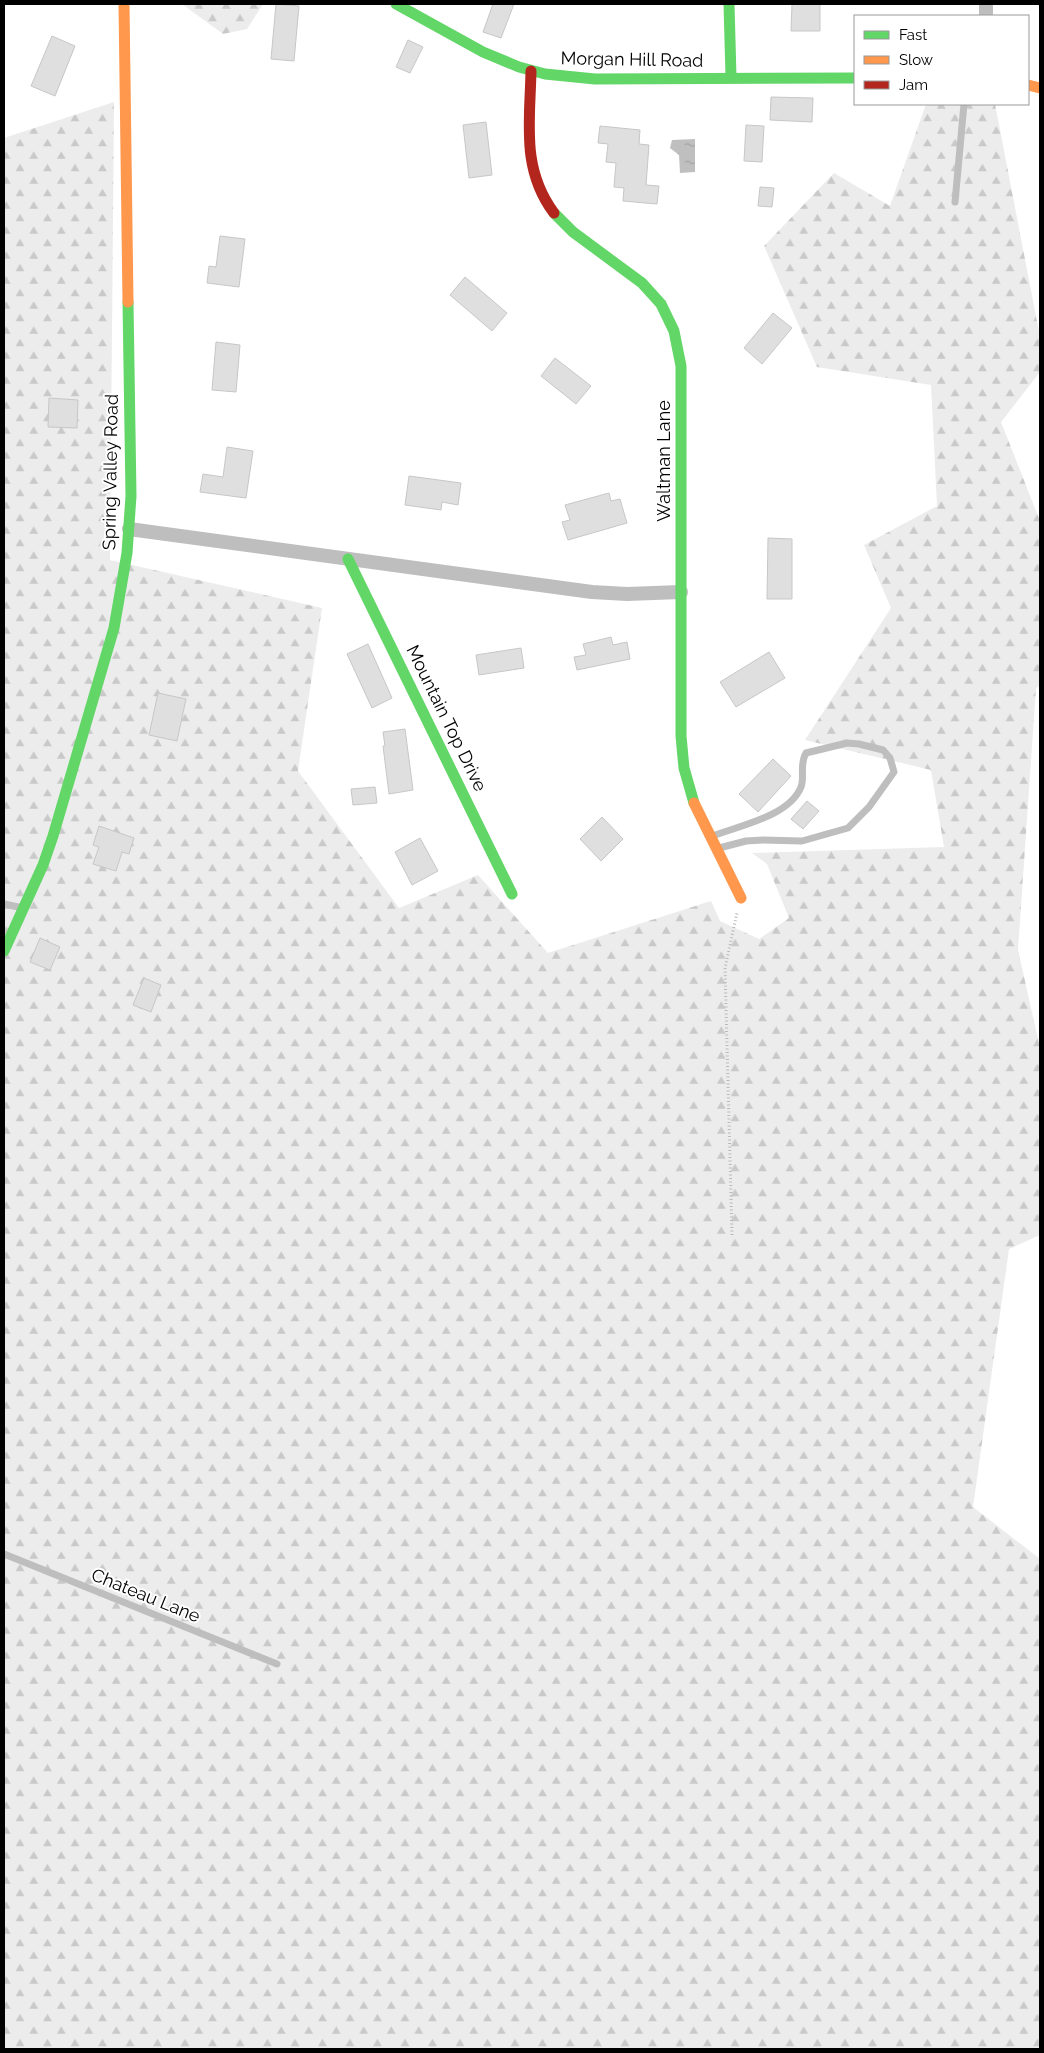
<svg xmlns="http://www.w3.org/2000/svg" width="1044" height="2053" viewBox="0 0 1044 2053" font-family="Raleway,sans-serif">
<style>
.forest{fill:url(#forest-firs)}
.water{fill:url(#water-ripples)}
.building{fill:#dfdfdf;stroke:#c7c7c7}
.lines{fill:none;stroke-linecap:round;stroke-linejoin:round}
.path{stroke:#b9b9b9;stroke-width:3;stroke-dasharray:1 2.5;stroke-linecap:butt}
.lane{stroke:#bebebe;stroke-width:7}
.street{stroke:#bebebe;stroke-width:14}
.fast{stroke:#63d668;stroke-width:11}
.slow{stroke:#ff974d;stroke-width:11}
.jam{stroke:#b3261e;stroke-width:11}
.labels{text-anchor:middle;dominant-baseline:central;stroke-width:4;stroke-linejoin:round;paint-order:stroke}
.street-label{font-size:18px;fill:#000;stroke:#fff}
</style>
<defs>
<pattern id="forest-firs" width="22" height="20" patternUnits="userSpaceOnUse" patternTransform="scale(1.25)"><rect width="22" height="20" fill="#ececec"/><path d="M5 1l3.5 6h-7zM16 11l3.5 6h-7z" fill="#c9c9c9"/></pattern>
<pattern id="water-ripples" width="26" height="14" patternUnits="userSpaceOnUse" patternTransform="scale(1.25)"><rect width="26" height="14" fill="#bfbfbf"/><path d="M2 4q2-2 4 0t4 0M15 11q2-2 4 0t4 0" fill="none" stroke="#a2a2a2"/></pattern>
</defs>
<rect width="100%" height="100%" fill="#fff"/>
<!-- forest -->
<path class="forest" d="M182,4h81l-16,25 -24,5z
M114,102l-4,458 212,48 -24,163 101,137 79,-33 70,78 163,-52 9,20 39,18 30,-21 -22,-54 -15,-11 192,-6 -13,-77 -126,-30 86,-132 -27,-63 73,-39 -6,-121 -114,-18 -53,-121 70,-73 56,33 36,-102h69l45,233v35l-39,50 39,99v165l-4,2 -18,262 22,98v187l-31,14 -36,258 67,52v490h-1036v-1911z"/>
<!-- water -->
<path class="water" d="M695,139v33l-15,1 -1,-18 -9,-7 2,-8z"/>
<!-- building -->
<path class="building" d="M276,4l23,2 -5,55 -23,-2z
M493,4h21l-13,34 -18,-6z
M792,4h28v27h-29z
M52,36l23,10 -20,50 -24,-10z
M408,40l15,7 -13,26 -14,-6z
M771,97l42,1 -1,24 -42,-2z
M486,122l6,53 -23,3 -6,-53z
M746,125l18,1 -2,36 -18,-1z
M600,126l40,4 -1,14 10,1 -3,40 13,1 -2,18 -34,-3 1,-13 -10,-1 2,-24 -10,-1 2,-18 -10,-1z
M760,187l14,1 -2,19 -14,-1z
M220,236l25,3 -6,48 -32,-4 2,-17 7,1z
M465,277l42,36 -15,18 -42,-36z
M773,313l19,15 -30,36 -18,-16z
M216,342l24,3 -4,47 -24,-2z
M555,358l36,28 -15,18 -35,-28z
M49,398l29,2 -1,28 -29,-1z
M227,447l26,4 -7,47 -46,-6 3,-18 20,3z
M409,476l52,7 -3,22 -16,-3 -1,8 -36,-5z
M609,493l2,8 9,-2 7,24 -59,17 -6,-18 8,-2 -5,-15z
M768,538l24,1v60h-25z
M611,637l2,8 14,-3 3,17 -53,11 -3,-13 12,-2 -3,-11z
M368,644l24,54 -20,10 -25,-54z
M521,648l3,20 -45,7 -3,-20z
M769,652l16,26 -49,29 -16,-25z
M158,693l28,6 -9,42 -28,-6z
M405,729l8,61 -24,4 -6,-48h2l-2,-14z
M773,759l18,17 -33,36 -19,-18z
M375,787l2,16 -24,2 -2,-16z
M807,801l12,10 -16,18 -12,-10z
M602,817l21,22 -22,22 -21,-22z
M99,826l35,12 -5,16 -7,-2 -6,19 -23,-7 6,-17 -6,-2z
M420,838l18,33 -26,14 -17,-33z
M40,938l20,9 -10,23 -20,-8z
M144,978l17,7 -10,27 -18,-7z"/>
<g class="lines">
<!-- path -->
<path class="path" d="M732,1235l-7,-267 12,-55"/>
<!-- lane -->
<path class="lane" d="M955,202l9,-98
M710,837c27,-11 79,-20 91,-50 4,-10 -2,-22 5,-34l41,-10 12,1 24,6 7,8 4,14 -25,35 -21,21 -46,13 -39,-1 -17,1 -27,7
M4,904l19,4
M4,1554l273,110"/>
<!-- street -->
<path class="street" d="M986,16v-12
M129,529l463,63 35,2 54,-2"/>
<!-- fast -->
<path class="fast" d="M396,4l87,48 36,15 26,7 50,5 260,-1
M729,4l2,73
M554,213l19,19 69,51 19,21 13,27 7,35v370l3,32 10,35
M348,559l164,335
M4,951l39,-86 10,-29 61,-208 13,-75 4,-57 -3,-194"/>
<!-- slow -->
<path class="slow" d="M124,4l4,298
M1028,85l12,3
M694,803l47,95"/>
<!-- jam -->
<path class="jam" d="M531,71c-1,51 -10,98 23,142"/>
</g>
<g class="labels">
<!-- street labels -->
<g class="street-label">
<text transform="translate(632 59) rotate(1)">Morgan Hill Road</text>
<text transform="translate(663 461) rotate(-90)">Waltman Lane</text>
<text transform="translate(110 472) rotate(-89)">Spring Valley Road</text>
<text transform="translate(447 718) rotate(64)">Mountain Top Drive</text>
<text transform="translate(146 1595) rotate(22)">Chateau Lane</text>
</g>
</g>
<!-- border -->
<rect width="1044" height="2053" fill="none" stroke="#000000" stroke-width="10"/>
<!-- legend -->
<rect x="854" y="15" width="175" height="90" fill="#ffffff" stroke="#999999"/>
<rect x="864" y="31" width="25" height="8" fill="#63d668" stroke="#999999"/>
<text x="899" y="40" font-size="15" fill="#000000">Fast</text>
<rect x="864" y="56" width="25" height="8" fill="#ff974d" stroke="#999999"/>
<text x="899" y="65" font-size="15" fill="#000000">Slow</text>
<rect x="864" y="81" width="25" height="8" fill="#b3261e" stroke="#999999"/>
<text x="899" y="90" font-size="15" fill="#000000">Jam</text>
</svg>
